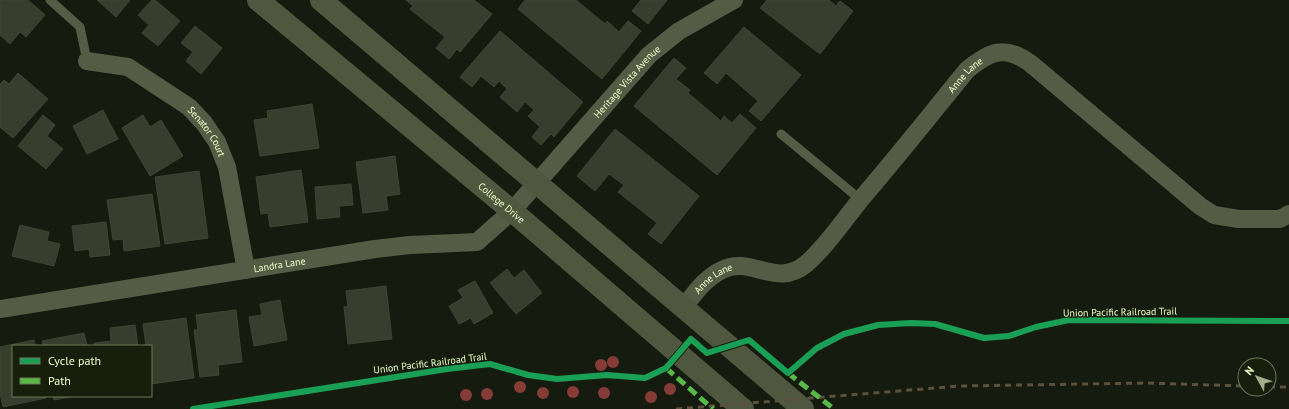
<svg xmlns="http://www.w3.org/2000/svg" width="1289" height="409" viewBox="0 0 1289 409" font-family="'PT Sans',sans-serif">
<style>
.building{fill:#373e2d;stroke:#3d4632}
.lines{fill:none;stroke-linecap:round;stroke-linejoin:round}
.lane{stroke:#555c45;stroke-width:9}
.street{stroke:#555c45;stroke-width:18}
.secondary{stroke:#50573f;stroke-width:22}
.rail{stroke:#5c513a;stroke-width:3;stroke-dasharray:6 5;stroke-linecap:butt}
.quiet{stroke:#58b947;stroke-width:5;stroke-dasharray:10 5;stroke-linecap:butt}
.cycleway-casing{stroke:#171f0c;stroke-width:8}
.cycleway{stroke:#1a9f57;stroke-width:6}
.tree{fill:#853c36}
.labels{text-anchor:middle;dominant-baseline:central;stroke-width:3;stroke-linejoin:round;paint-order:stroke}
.street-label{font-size:10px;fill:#ebffca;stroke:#171f0c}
</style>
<rect width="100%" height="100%" fill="#161b10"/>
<!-- building -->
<path class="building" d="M0,0h28l17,15 -19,22 -6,-5 -10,12 -10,-9z
M97,0h33l-14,17z
M152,0h3l25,21 -22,25 -16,-13 7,-8 -11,-10z
M406,0h68l18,14 -32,38 -3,-3 -8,10 -13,-11 9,-11 -35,-28 3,-3z
M525,0h51l29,24 2,-3 12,11 9,-11 13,10 -39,48 -84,-70z
M641,0h26l-19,24 -16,-13z
M767,0h62l7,6 4,-5 13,10 -33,43 -60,-46z
M195,26l27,22 -21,26 -15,-13 7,-9 -12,-9z
M744,27l57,48 -40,46 -12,-10 9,-10 -32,-28 -9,11 -13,-11z
M500,31l83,71 -29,35 -3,-3 -10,11 -9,-8 8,-10 -12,-11 6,-6 -9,-8 -8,10 -17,-15 7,-8 -8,-8 -5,6 -13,-11 -9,11 -12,-10z
M674,58l12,10 -10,11 14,11 -2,3 33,28 3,-5 8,7 8,-9 16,14 -39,47 -83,-69z
M18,73l30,26 -35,39 -13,-11v-43l4,-4 5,4z
M312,104l7,44 -59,8 -6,-36 14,-2 -1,-7z
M103,110l15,29 -31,15 -14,-28z
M43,115l12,10 -8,11 16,13 -17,20 -28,-23z
M143,115l7,12 11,-7 22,36 -33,20 -28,-48z
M615,129l84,67 -38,48 -13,-10 9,-11 -39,-31 6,-7 -15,-11 -14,17 -18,-15z
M395,156l5,38 -14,2 2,14 -25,3 -7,-51z
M301,170l7,52 -38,5 -2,-14 -7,1 -5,-37z
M199,171l9,67 -43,6 -10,-67z
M351,184l2,21 -14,1 1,11 -23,2 -2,-32z
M152,194l8,52 -36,5 -1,-12 -10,1 -6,-40z
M106,222l4,33 -20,2 -1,-8 -14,2 -3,-25z
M20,225l29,7 -2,9 13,3 -6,22 -42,-10z
M507,269l7,9 10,-8 18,23 -26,21 -26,-31z
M475,281l18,32 -19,11 -3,-6 -12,6 -10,-18 14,-8 -5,-8z
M386,286l6,53 -44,5 -4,-37 4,-1 -2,-15z
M280,300l7,40 -33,6 -5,-29 13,-2 -2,-11z
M236,310l6,52 -24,3 1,10 -19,2 -6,-47h4l-2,-15z
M186,318l8,60 -43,6v-38h-5l-3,-22z
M135,325l3,21h-44v-3l17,-2 -1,-13z
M84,333l3,13h-44l-1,-5z
M34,340l1,6h-22v50h32l1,2 -43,9 -3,-14v-46z
M53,396h21l-20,4z"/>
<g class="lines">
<!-- lane -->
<path class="lane" d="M50,0l30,27 7,34
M781,134l80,66"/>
<!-- street -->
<g class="street">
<path id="s1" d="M87,61l41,6 61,40 15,16 13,19 10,25 19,103"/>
<path id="s2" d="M683,308c12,-15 22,-30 39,-38 29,-15 54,19 84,-6 20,-17 38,-44 55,-65 36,-42 71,-86 106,-129 23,-19 38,-25 63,-7l170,143 14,9 25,4h41l9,-5"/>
<path id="s3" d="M0,309l375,-60 35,-4 67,-3 35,-31 137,-156 30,-24 55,-31"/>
</g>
<!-- secondary -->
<g class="secondary">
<path id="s4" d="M258,0l254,211 231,198"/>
<path d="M321,0l482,409"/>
</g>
<!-- rail -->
<path class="rail" d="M1269,387h20
M676,409l284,-23 185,-3 100,3"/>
<!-- quiet -->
<path class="quiet" d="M666,368l47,41
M788,373l46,36"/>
<!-- cycleway casing -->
<g class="cycleway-casing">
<path id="cycleway" d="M193,409l254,-40 43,-5 38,11 29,4 50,-4 38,3 21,-10 25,-29 16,14 42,-13 39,33 29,-25 27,-14 34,-9 33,-2 24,1 49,14 25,-2 27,-9 33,-7 220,1"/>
</g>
<!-- cycleway -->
<use href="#cycleway" class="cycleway"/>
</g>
<!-- trees -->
<g class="tree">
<circle cx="613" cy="362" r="6"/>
<circle cx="601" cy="365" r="6"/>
<circle cx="520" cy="387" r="6"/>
<circle cx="670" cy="389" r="6"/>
<circle cx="573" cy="392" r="6"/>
<circle cx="543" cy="393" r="6"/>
<circle cx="604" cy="393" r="6"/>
<circle cx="487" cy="394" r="6"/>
<circle cx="466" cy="395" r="6"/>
<circle cx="651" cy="397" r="6"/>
</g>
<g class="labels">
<!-- street labels -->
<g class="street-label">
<text stroke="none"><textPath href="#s2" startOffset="390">Anne Lane</textPath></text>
<text stroke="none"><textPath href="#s3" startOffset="702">Heritage Vista Avenue</textPath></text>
<text stroke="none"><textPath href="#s1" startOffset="145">Senator Court</textPath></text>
<text stroke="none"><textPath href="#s4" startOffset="317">College Drive</textPath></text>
<text stroke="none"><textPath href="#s3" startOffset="283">Landra Lane</textPath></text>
<text stroke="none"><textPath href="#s2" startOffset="43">Anne Lane</textPath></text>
<text transform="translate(1120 312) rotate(-1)">Union Pacific Railroad Trail</text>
<text transform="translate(430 363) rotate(-7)">Union Pacific Railroad Trail</text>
</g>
</g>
<!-- legend -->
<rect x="12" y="345" width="140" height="52" fill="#171f0c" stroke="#6c7958"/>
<rect x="20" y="358" width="20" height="6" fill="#1a9f57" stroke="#6c7958"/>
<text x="48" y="365" font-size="12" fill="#ebffca">Cycle path</text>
<rect x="20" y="378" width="20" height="6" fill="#58b947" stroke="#6c7958"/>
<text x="48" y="385" font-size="12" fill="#ebffca">Path</text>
<!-- north arrow -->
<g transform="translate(1257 377) rotate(310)"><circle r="19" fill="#171f0c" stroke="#6c7958"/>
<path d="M0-3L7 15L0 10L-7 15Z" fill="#a0af89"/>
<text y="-6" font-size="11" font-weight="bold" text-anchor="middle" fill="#ebffca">N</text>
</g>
</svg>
